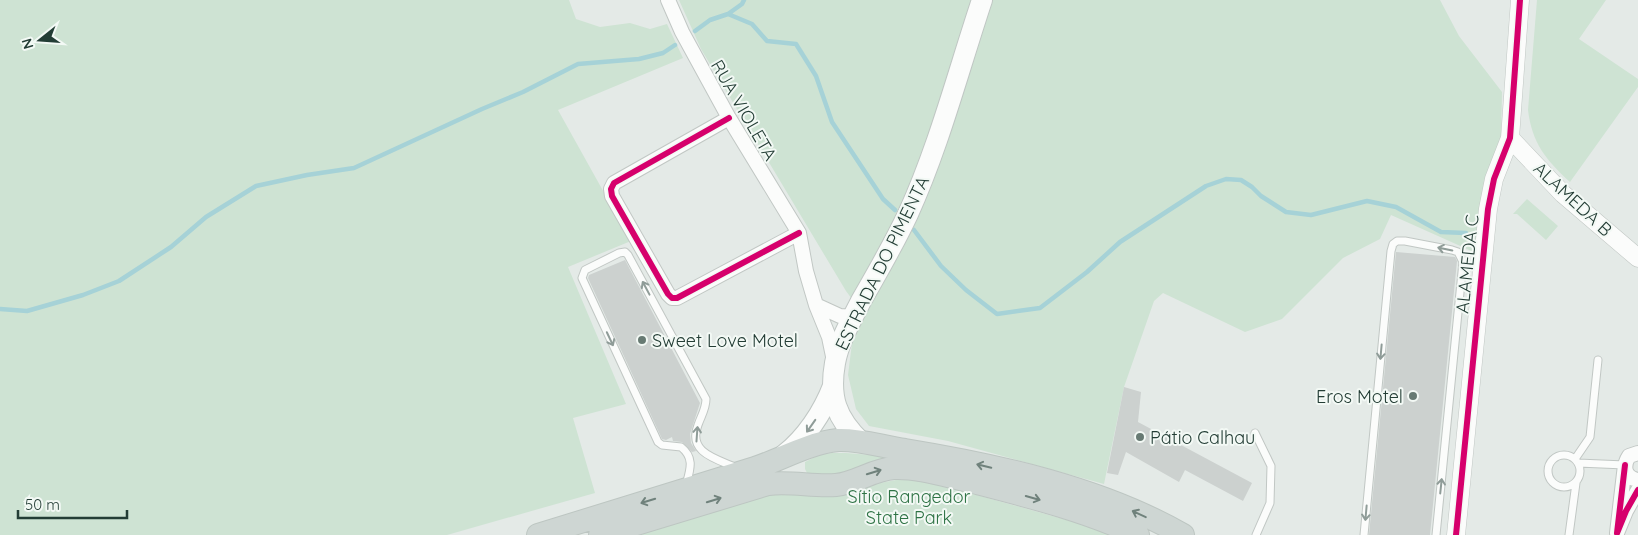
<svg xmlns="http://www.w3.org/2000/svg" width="1638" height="535" viewBox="0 0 1638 535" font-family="Quicksand,sans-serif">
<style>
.green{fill:#cee3d3}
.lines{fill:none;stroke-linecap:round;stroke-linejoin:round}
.stream{stroke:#a6d2d7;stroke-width:4.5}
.building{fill:#ccd1cf}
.service-casing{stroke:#c1c7c4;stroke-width:9}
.minor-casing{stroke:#c1c7c4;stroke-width:16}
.tertiary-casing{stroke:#c1c7c4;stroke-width:19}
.secondary-casing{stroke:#c0c7c4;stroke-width:22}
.primary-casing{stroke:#bdc6c2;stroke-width:24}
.service{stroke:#fbfcfb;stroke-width:7}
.minor{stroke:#fbfcfb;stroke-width:14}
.tertiary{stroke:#fbfcfb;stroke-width:18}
.secondary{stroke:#fbfcfb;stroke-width:20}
.primary{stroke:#ced6d3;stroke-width:22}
.cycleway-casing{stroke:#f3f9f5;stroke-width:9}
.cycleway{stroke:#d6006c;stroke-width:6}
.oneway{stroke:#8f9c98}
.oneway2{stroke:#70827c}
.poi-dot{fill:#677a73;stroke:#f3f9f5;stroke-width:2}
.labels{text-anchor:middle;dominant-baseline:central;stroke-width:4;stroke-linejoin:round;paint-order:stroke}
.street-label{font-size:18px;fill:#233d35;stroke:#f3f9f5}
.poi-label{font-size:18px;fill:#233d35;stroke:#f3f9f5;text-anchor:start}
.park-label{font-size:18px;fill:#2e7345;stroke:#f3f9f5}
</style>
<rect width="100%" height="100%" fill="#e4eae7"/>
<!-- green -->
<path class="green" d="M0,0h569l7,19 24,8 30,-4 20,6 17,-5 16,34 -125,52 73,131 -63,26 58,137 -53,14 22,75 -148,42h-447z
M679,0h761l19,36 43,56 -1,49 -25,112 -85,-38 -11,24 -37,19 -61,61 -37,13 -82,-39 -9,8 -30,86 -20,97 -156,-43 -79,-15 -13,-17 -8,-34 4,-32 11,-29 -17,-23 -145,-242z
M1537,0h69l-27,39 59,40v8l-68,95c-24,-22 -38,-39 -42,-72z
M1527,199l31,27 -12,14 -29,-26h-4z
M832,453h14l74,6 -86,16 -25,2 -4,-8v-7l14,-7z
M912,477l209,58h-502l150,-46 84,-1z"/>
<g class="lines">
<!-- stream -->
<path class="stream" d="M728,14l14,-10 2,-4
M695,31l15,-11 18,-6 24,10 15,17 29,3 20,32 16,46 51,77 12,11
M914,230l27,36 25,24 31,24 43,-6 47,-36 33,-30 86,-56 20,-7 15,1 11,7 9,9 25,16 25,3 56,-14 29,6 45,25 25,1
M0,309l27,2 56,-16 36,-14 52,-34 35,-30 50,-31 51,-11 47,-7 128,-59 41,-17 55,-28 61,-5 24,-6 12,-8"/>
</g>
<!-- building -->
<path class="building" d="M1396,252l59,5 2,4 -27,274h-61z
M625,260l75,143 -10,31 1,9 5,8 -4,1 -10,-10 -9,-1 -1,-4 -6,3 -4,-1 -74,-161 1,-3z
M1124,387l17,5 -3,30 114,61 -9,18 -58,-31 -6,12 -53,-30 -8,23 -11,-2z"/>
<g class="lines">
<!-- service casing -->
<g class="service-casing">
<path id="service" d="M1255,433l16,33 -1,37 -14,32
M1548 471a16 16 0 1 1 32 0a16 16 0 1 1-32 0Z
M1575,459l15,-22 8,-77
M1578,463l47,2
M686,485c4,-15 9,-27 -5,-38l-19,-2 -4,-3 -76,-164 3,-8 34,-17 6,-1 3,3 78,144c0,10 -5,17 -8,26 -11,28 19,34 39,43
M1364,535l27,-284 2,-7 4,-3h8l47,9 6,2 5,10 -27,273
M1569,535l7,-52"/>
</g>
<!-- minor casing -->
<g class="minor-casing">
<path id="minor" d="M668,0l14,32 47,86 70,115 7,38 10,34 13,32 5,24
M729,118l-115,65 -3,6 1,7 56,98 4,4h5l122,-65
M816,305l24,11 13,1
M1638,453l-9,3c-7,11 -4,22 9,24
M1625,465l-8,68 9,-22 12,-21"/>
</g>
<!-- tertiary casing -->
<g class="tertiary-casing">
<path id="tertiary" d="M1510,138l53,56 75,64
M1456,535l32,-326 6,-30 16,-41 10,-138"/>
</g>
<!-- secondary casing -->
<g class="secondary-casing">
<path id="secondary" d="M861,442c-25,-24 -32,-45 -26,-79 4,-22 16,-42 26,-62 16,-28 33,-57 47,-87 31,-68 50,-142 74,-214
M784,455c22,-17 39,-43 49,-69"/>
</g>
<!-- primary casing -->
<g class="primary-casing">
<path id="primary" d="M538,535c72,-22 145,-45 217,-67 27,-9 54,-25 83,-28 22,-1 45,7 67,10 92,15 197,38 278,85
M600,535l168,-51c23,-3 46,3 68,1 20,-2 38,-16 58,-17 23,-1 52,8 75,13 58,15 115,29 169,54"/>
</g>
<!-- service -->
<use href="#service" class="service"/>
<!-- minor -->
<use href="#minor" class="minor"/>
<!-- tertiary -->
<use href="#tertiary" class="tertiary"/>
<!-- secondary -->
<use href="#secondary" class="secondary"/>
<!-- primary -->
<use href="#primary" class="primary"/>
<!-- cycleway casing -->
<g class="cycleway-casing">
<path id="cycleway" d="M729,118l-115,65 -3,6 1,7 56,98 4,4h5l122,-65
M1625,465l-8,68 9,-22 12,-21
M1456,535l32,-326 6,-30 16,-41 10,-138"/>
</g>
<!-- cycleway -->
<use href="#cycleway" class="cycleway"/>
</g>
<!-- one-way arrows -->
<defs><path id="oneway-shaft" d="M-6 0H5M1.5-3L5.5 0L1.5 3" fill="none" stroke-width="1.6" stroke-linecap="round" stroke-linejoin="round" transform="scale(1.25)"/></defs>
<g class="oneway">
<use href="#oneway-shaft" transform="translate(1445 249) rotate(-168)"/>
<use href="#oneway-shaft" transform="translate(646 288) rotate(-118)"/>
<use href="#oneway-shaft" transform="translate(610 339) rotate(65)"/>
<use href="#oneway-shaft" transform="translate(1381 352) rotate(95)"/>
<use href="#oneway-shaft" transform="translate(811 426) rotate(125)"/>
<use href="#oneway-shaft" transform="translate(697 434) rotate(-86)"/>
<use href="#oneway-shaft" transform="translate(1441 486) rotate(-84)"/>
<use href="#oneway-shaft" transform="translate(1366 513) rotate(95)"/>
</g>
<g class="oneway2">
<use href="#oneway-shaft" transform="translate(984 466) rotate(-166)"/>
<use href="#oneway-shaft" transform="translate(874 472) rotate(-17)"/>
<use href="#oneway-shaft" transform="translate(1033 498) rotate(16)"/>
<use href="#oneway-shaft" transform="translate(714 500) rotate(-17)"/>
<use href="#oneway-shaft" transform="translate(648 501) rotate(163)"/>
<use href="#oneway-shaft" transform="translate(1139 514) rotate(-155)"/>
</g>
<!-- markers -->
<g class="poi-dot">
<circle cx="642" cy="340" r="5"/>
<circle cx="1413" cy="396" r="5"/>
<circle cx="1140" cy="437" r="5"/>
</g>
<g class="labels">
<!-- street labels -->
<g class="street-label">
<text transform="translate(744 110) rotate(60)">RUA VIOLETA</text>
<text transform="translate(1573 199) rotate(43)">ALAMEDA B</text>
<text transform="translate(882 263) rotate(-64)">ESTRADA DO PIMENTA</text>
<text transform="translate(1467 264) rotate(-84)">ALAMEDA C</text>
</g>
<!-- poi labels -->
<g class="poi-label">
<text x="652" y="340">Sweet Love Motel</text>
<text x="1403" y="396" text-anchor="end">Eros Motel</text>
<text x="1150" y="437">Pátio Calhau</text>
</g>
<!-- park labels -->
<g class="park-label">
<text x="909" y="496">Sítio Rangedor<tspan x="909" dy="21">State Park</tspan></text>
</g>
</g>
<!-- north arrow -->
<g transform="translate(40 40) rotate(253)" stroke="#f3f9f5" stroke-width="4" paint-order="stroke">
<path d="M0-4L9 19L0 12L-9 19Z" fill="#233d35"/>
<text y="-8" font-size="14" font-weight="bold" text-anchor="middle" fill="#233d35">N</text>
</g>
<!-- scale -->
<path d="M18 510v8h109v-8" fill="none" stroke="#233d35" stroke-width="2.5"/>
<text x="25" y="510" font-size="15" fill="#233d35" stroke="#f3f9f5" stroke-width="4" paint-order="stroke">50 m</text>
</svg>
